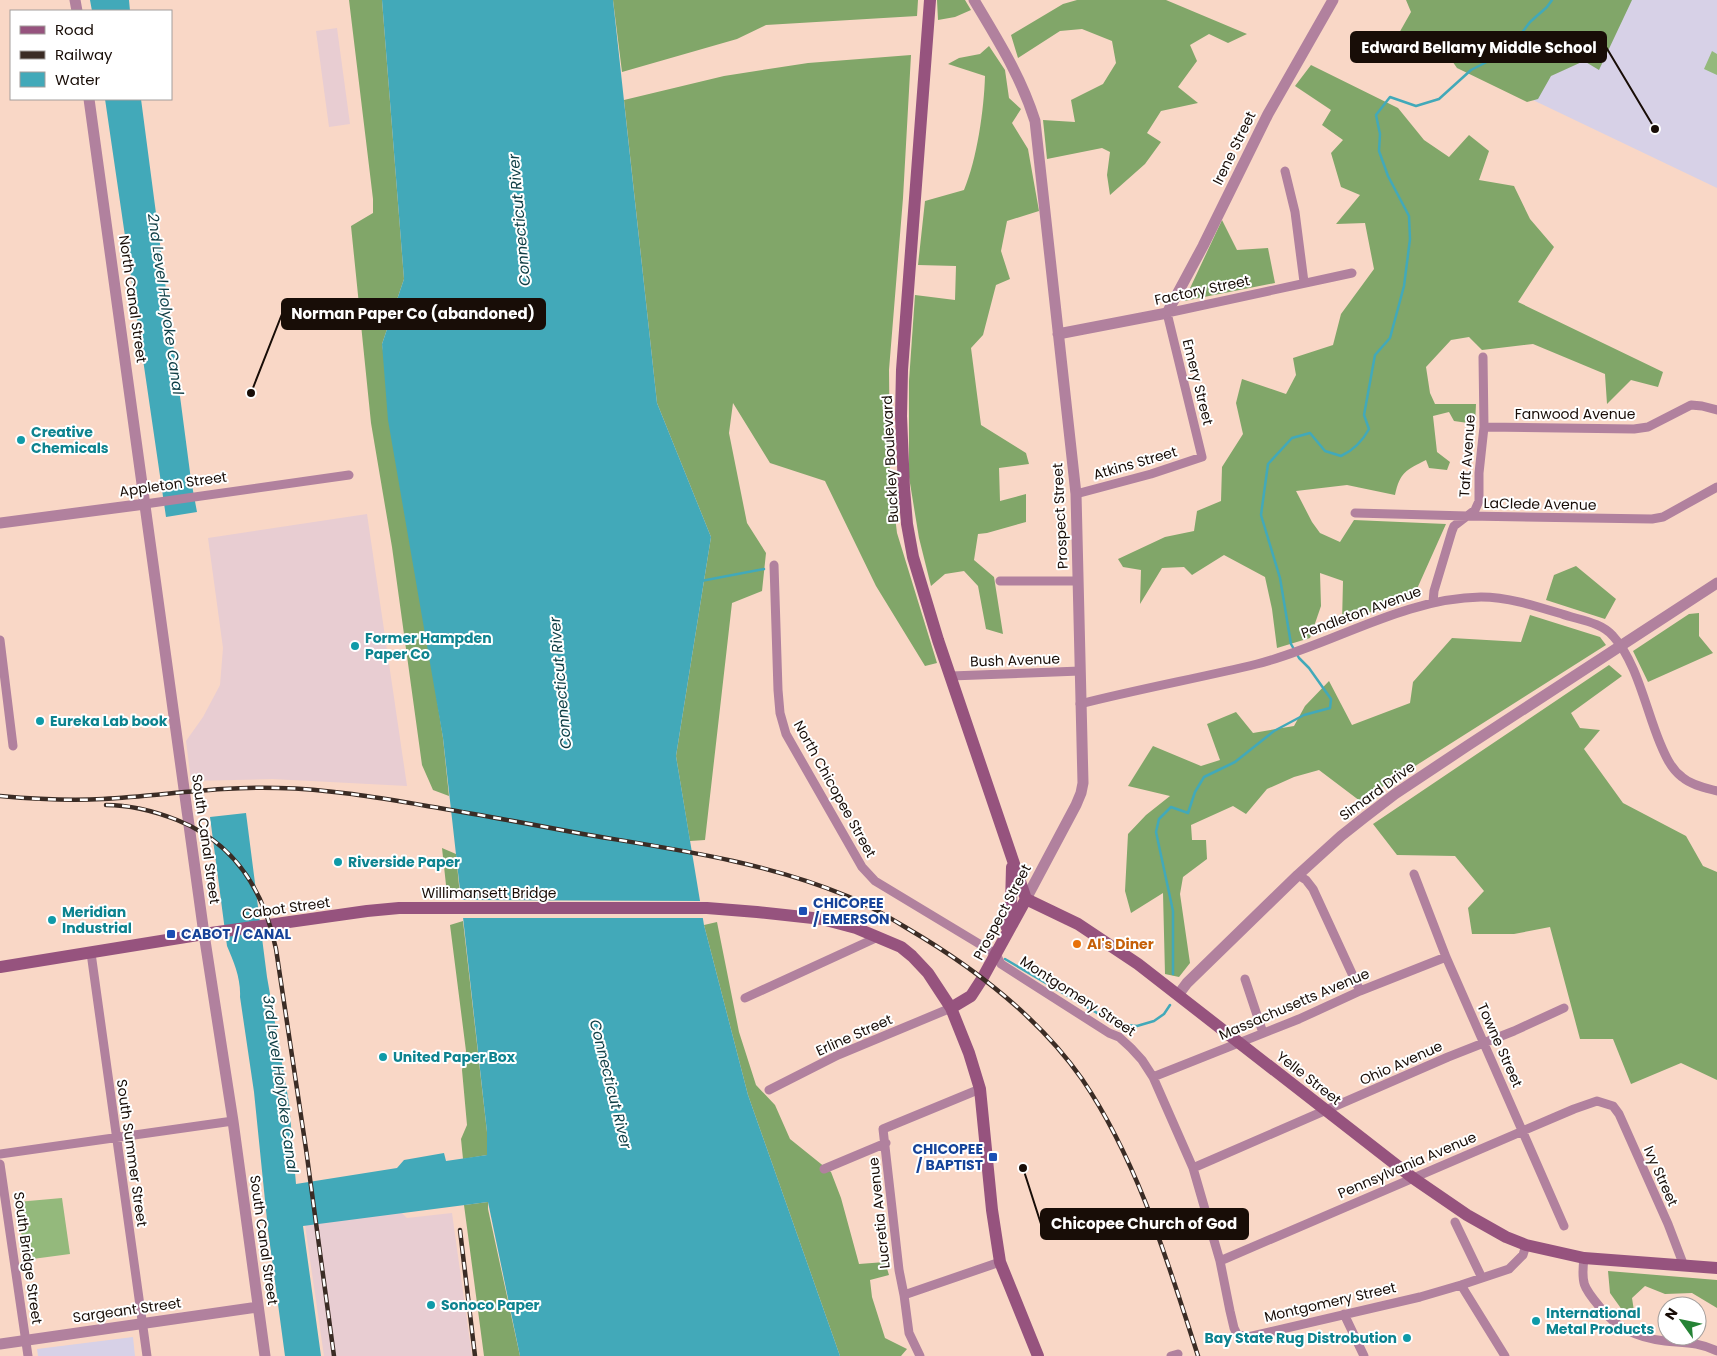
<svg xmlns="http://www.w3.org/2000/svg" width="1717" height="1356" viewBox="0 0 1717 1356" font-family="Poppins,sans-serif">
<style>
.industrial{fill:#e8cdd2}
.education{fill:#d7d1e7}
.green{fill:#94b97c}
.forest{fill:#81a669}
.water{fill:#42a9b9}
.pier{fill:#f9d7c6}
.lines{fill:none;stroke-linecap:round;stroke-linejoin:round}
.stream{stroke:#42a9b9;stroke-width:2.5}
.minor{stroke:#b1819e;stroke-width:9}
.tertiary{stroke:#b1819e;stroke-width:11}
.secondary{stroke:#96537e;stroke-width:12}
.rail-casing{stroke:#3b2c25;stroke-width:4.5}
.rail{stroke:#fff;stroke-width:2.5;stroke-dasharray:8;stroke-linecap:butt}
.culture-dot{fill:#0f9aa8;stroke:#fff;stroke-width:2}
.transit-dot{fill:#1a4fb4;stroke:#fff;stroke-width:2}
.food-dot{fill:#e8710a;stroke:#fff;stroke-width:2}
.labels{text-anchor:middle;dominant-baseline:central;stroke-width:4;stroke-linejoin:round;paint-order:stroke}
.street-label{font-size:14px;fill:#180d07;stroke:#fff}
.culture-label{font-size:14px;font-weight:bold;fill:#0d838f;stroke:#fff;text-anchor:start}
.transit-label{font-size:14px;font-weight:bold;fill:#164399;stroke:#fff;text-anchor:start}
.food-label{font-size:14px;font-weight:bold;fill:#c56008;stroke:#fff;text-anchor:start}
.water-label{font-size:15px;font-style:italic;fill:#0e3d44;stroke:#fff}
.leader{fill:none;stroke:#180d07;stroke-width:2}
.callout-dot{fill:#180d07;stroke:#fff;stroke-width:2}
.callout{fill:#180d07;stroke:#180d07;stroke-width:2}
.callout-label{font-size:15px;text-anchor:middle;font-weight:bold;fill:#fff}
</style>
<rect width="100%" height="100%" fill="#f9d7c6"/>
<!-- industrial -->
<path class="industrial" d="M337,28l13,96 -21,3 -13,-96z
M367,514l40,272 -135,-7 -81,2 -5,-40 17,-24 17,-32 3,-37 -15,-110z
M398,1209l9,9 45,-5 20,143h-148l-19,-131z"/>
<!-- education -->
<path class="education" d="M1568,0h149v188l-247,-118z
M133,1337l2,19h-97l-1,-7z"/>
<!-- green -->
<path class="green" d="M1712,51l5,3v21l-13,-6z
M62,1198l8,56 -45,6 -8,-58z"/>
<!-- forest -->
<path class="forest" d="M349,0h33l22,279 -22,65 61,394 6,58 -16,-6 -11,-25 -30,-218 -21,-124 -20,-197 22,-13v-14z
M613,0h305l-1,16 -151,9 -29,14 -115,33z
M937,0h28l6,10 -16,7 -17,3z
M1077,0h89l81,34 -19,9 -19,-9 -19,11 7,16 -19,26 20,16 -37,8 -14,22 14,9 -16,22 -35,31 -3,-20 3,-23 -8,-4 -55,11 -4,-39 32,2 -4,-22 32,-16 13,-21 -4,-22 -30,-12 -22,2 -42,27 -7,-23 52,-31z
M1406,0h226l-33,70 -15,-9 -33,15 -13,23 -11,3 -70,-34 -20,-29 -18,-5 -9,15 -16,-7 17,-30z
M989,46l16,24 4,28 12,11 -9,14 16,26 11,62 -32,10 -6,30 9,28 -14,6 -13,50 -12,13 10,77 45,28 3,11 -30,4 1,33 26,-7v28l-39,11 -9,1 -4,26 20,17 9,57 -17,-5 -8,-43 -14,-15 -19,3 -14,12 -12,-48 -10,-61v-96l6,-86 40,5 1,-34 -38,-1 7,-64 39,-11c13,-31 20,-80 21,-114l-37,-12 11,-6 21,-4z
M911,55l-8,143 -14,172 1,106 7,57 40,130 -12,3 -49,-80 -51,-105 -55,-18 -37,-60 -4,30 18,90 19,30 -4,38 -30,12 -27,237 -15,1 -14,-85 35,-219 -54,-134 -33,-303 100,-24 84,-13z
M1311,65l87,43 26,32 25,17 20,-22 20,16 -10,29 35,6 16,33 24,28 -36,55 145,70 -5,15 -27,-7 -24,24 -2,-30 -72,-30 -51,6 -13,-13 -18,3 -25,27 4,26 5,11h41l-1,20 -21,-3 -5,-9 -16,4 4,36 13,10 -3,8 -18,-2 -3,-8c-20,10 -26,12 -31,35l-48,-10 -51,6 16,31 8,11 20,9 14,-22 92,4 -34,76 -20,4 -50,19 1,-42 -23,-8 1,33 -11,32 -33,10 -5,-39 -7,-32 -41,-22 -32,20 -8,-8 -22,1 -22,36 1,-34 -18,-3 -5,-8 47,-22 29,-6 3,-20 24,-10 1,-34 21,-33 -7,-31 6,-24 44,15 10,-19 -3,-17 40,-13 8,-31 33,-45 -9,-46 -29,1 24,-29 -19,-8 -10,-34 12,-13 -21,-15 9,-15 -36,-24z
M1222,220l15,30 31,-2 7,35 -91,18z
M1576,566l40,33 -11,20 -59,-19 8,-25z
M1699,613v23l14,17 -65,29 -15,-31 56,-37z
M1530,615l70,22 6,8 -246,156 -41,-31 -25,7 -27,12 -21,25 -13,-8 -42,19 1,15h14l1,19 -24,18 -3,17 10,69 -11,14 -14,-3 -2,-81 -32,20 -6,-22 3,-57 18,-19 24,-19 -42,-10 25,-40 48,20 19,-6 -13,-36 29,-12 17,21 41,-7 11,-20 24,-25 23,44 58,-22 3,-21 39,-44 69,4z
M1609,665l13,11 -51,37 9,15 20,2 -16,19 39,54 63,33 17,30 14,6v208l-36,-17 -50,21 -18,-45h-33l-30,-112 -36,7h-42l-4,-26 16,-17 -29,-35 -58,-1 -24,-31z
M442,848l14,6 4,42 -13,-2z
M463,921l24,211v23l-24,4 -2,-20 6,-14 -5,-55 4,-19 -16,-126z
M717,922l22,110 17,53 19,20 15,34 41,33 10,26 18,66 26,-2 4,13 -19,5 2,17 13,41 22,11 -6,7h-61l-92,-261 -44,-170z
M488,1202v7l32,147h-36l-20,-151z
M1608,1271l109,9v28l-25,-15 -27,1 -20,-8 -13,12 2,13 -9,3 -15,-21z"/>
<!-- water -->
<path class="water" d="M90,0h39l1,11h-38z
M382,0h231l44,403 54,134 -35,219 28,169 44,170 92,261h-320l-32,-154 -185,24 18,130h-36l-17,-126 -14,-138 -14,-95c1,-18 -6,-35 -13,-51l-17,-129 36,-4 21,164 22,126 7,81 101,-16 7,-8 40,-7 2,8 41,-6v-23l-44,-394 -55,-318 -6,-76 22,-65z
M105,99h36l50,381 6,32 -31,5z"/>
<!-- pier -->
<path class="pier" d="M458,900l244,1 3,17h-245z"/>
<g class="lines">
<!-- stream -->
<path class="stream" d="M701,581l63,-12
M1005,959l111,65 21,2 17,-5 10,-7 6,-9
M1173,974v-63l-17,-79 3,-13 12,-12 17,6 7,-21 9,-15 31,-15 39,-31 30,-16 26,-7 1,-9 -22,-31 -10,-10 -8,-14 -11,-66 -19,-63 7,-51 24,-26 18,-5 15,18 16,5c13,-6 21,-14 28,-27l-5,-14 11,-60 15,-17 14,-52 6,-47 -1,-23 -21,-40 -9,-25 1,-17 -4,-19 14,-18 26,9 23,-7 32,-29 37,-19 22,-29 17,-15 5,-7"/>
<!-- minor -->
<path class="minor" d="M1285,171l10,41 9,70
M1484,427l150,2 14,-2 43,-22 11,1 15,4
M1076,494l75,-20 51,-17 -35,-144 185,-40
M145,504l204,-29
M1355,513l113,3 184,3 11,-2 54,-30
M774,565l4,125 2,23 6,21 76,133 13,14 121,73 5,10 108,69 10,4 12,11 11,12 11,17 40,91 27,93 10,50 4,17 3,6 11,3 172,-40 41,-12 48,-16 14,-14 3,-10
M1000,581h78
M1433,602l1,-11 18,-60 2,-5 21,-16 4,-9v-28l5,-46 -1,-70
M0,640l13,106
M951,676l129,-5
M1080,704c59,-15 119,-26 177,-40 75,-19 146,-66 224,-67 27,0 55,9 81,17 17,6 39,8 51,22 24,26 33,74 47,107 5,12 11,26 22,34 9,8 24,11 35,14
M1414,874l32,83 118,269
M1298,875l8,5 7,9 47,102
M91,953l56,403
M1245,979l18,54
M745,998l133,-61
M1153,1077l146,-58 61,-28 86,-34
M769,1090l69,-35 113,-47
M0,1154l233,-33
M0,1164l28,192
M1193,1168l255,-111 66,-26 50,-23
M824,1169l62,-26
M1455,1222l27,56
M1584,1258c-3,25 -1,29 15,48 17,22 38,32 66,35 20,2 33,1 52,10
M1220,1261l354,-152 23,-8 16,5 6,8 49,110 16,42
M1461,1285l44,71
M904,1295l-5,-25 -16,-141 97,-40
M1344,1314l20,42
M920,1356l-11,-23 -5,-38 96,-33
M1171,1356l7,-2"/>
<!-- tertiary -->
<path class="tertiary" d="M75,0l2,11
M974,0c23,39 47,76 61,121l41,373 7,289 -2,10 -5,12 -50,94
M89,99l115,835 29,187 32,235
M1058,334l109,-21 36,-67 65,-132 65,-114
M0,523l145,-19
M1178,995l9,-12 111,-108 43,-39 24,-19 30,-23 72,-48 250,-163
M0,1344l258,-37"/>
<!-- secondary -->
<path class="secondary" d="M930,0l-28,370 -1,46 3,72 3,36 6,33 25,83 88,259
M1026,899l52,25 60,40 275,214 54,37 39,22 20,8 58,13 133,10
M1006,926l5,-21 1,-38
M0,967l204,-33 163,-23 32,-3h308l50,4 65,7 34,9 45,19 11,9 16,17 23,35 18,45 11,36 12,121 8,52 38,94
M951,1008l20,-12 11,-17 44,-80"/>
<!-- rail casing -->
<g class="rail-casing">
<path id="rail" d="M0,796c34,3 68,5 103,3 58,-3 117,-13 175,-11 54,1 108,11 161,20 48,8 96,17 144,26 89,15 180,27 264,62 20,8 40,20 58,31 67,39 132,88 177,152 56,82 86,184 116,277
M106,805c26,0 48,6 71,15 58,23 87,71 99,129l30,200 28,207
M460,1230l15,126"/>
</g>
<!-- rail -->
<use href="#rail" class="rail"/>
</g>
<!-- markers -->
<g class="culture-dot">
<circle cx="21" cy="440" r="5"/>
<circle cx="355" cy="646" r="5"/>
<circle cx="40" cy="721" r="5"/>
<circle cx="338" cy="862" r="5"/>
<circle cx="52" cy="920" r="5"/>
<circle cx="383" cy="1057" r="5"/>
<circle cx="431" cy="1305" r="5"/>
<circle cx="1536" cy="1321" r="5"/>
<circle cx="1407" cy="1338" r="5"/>
</g>
<g class="transit-dot">
<rect x="798" y="906" width="10" height="10" rx="2.5"/>
<rect x="166" y="929" width="10" height="10" rx="2.5"/>
<rect x="988" y="1152" width="10" height="10" rx="2.5"/>
</g>
<circle class="food-dot" cx="1077" cy="944" r="5"/>
<g class="labels">
<!-- street labels -->
<g class="street-label">
<text transform="translate(1234 148) rotate(-64)">Irene Street</text>
<text transform="translate(1202 290) rotate(-12)">Factory Street</text>
<text transform="translate(133 299) rotate(82)">North Canal Street</text>
<text transform="translate(1198 382) rotate(76)">Emery Street</text>
<text x="1575" y="414">Fanwood Avenue</text>
<text transform="translate(1467 456) rotate(-86)">Taft Avenue</text>
<text transform="translate(890 459) rotate(-93)">Buckley Boulevard</text>
<text transform="translate(1135 463) rotate(-16)">Atkins Street</text>
<text transform="translate(173 484) rotate(-8)">Appleton Street</text>
<text transform="translate(1540 504) rotate(1)">LaClede Avenue</text>
<text transform="translate(1060 516) rotate(-93)">Prospect Street</text>
<text transform="translate(1361 612) rotate(-20)">Pendleton Avenue</text>
<text transform="translate(1015 660) rotate(-2)">Bush Avenue</text>
<text transform="translate(835 789) rotate(61)">North Chicopee Street</text>
<text transform="translate(1377 791) rotate(-36)">Simard Drive</text>
<text transform="translate(206 839) rotate(82)">South Canal Street</text>
<text x="489" y="893">Willimansett Bridge</text>
<text transform="translate(286 908) rotate(-8)">Cabot Street</text>
<text transform="translate(1002 912) rotate(-62)">Prospect Street</text>
<text transform="translate(1078 996) rotate(33)">Montgomery Street</text>
<text transform="translate(1294 1004) rotate(-23)">Massachusetts Avenue</text>
<text transform="translate(854 1035) rotate(-24)">Erline Street</text>
<text transform="translate(1500 1045) rotate(66)">Towne Street</text>
<text transform="translate(1401 1063) rotate(-24)">Ohio Avenue</text>
<text transform="translate(1309 1078) rotate(38)">Yelle Street</text>
<text transform="translate(132 1153) rotate(82)">South Summer Street</text>
<text transform="translate(1407 1165) rotate(-23)">Pennsylvania Avenue</text>
<text transform="translate(1661 1176) rotate(66)">Ivy Street</text>
<text transform="translate(879 1213) rotate(-96)">Lucretia Avenue</text>
<text transform="translate(264 1240) rotate(82)">South Canal Street</text>
<text transform="translate(28 1258) rotate(82)">South Bridge Street</text>
<text transform="translate(1330 1302) rotate(-13)">Montgomery Street</text>
<text transform="translate(127 1310) rotate(-8)">Sargeant Street</text>
</g>
<!-- culture labels -->
<g class="culture-label">
<text x="31" y="432">Creative<tspan x="31" dy="16">Chemicals</tspan></text>
<text x="365" y="638">Former Hampden<tspan x="365" dy="16">Paper Co</tspan></text>
<text x="50" y="721">Eureka Lab book</text>
<text x="348" y="862">Riverside Paper</text>
<text x="62" y="912">Meridian<tspan x="62" dy="16">Industrial</tspan></text>
<text x="393" y="1057">United Paper Box</text>
<text x="441" y="1305">Sonoco Paper</text>
<text x="1546" y="1313">International<tspan x="1546" dy="16">Metal Products</tspan></text>
<text x="1397" y="1338" text-anchor="end">Bay State Rug Distrobution</text>
</g>
<!-- transit labels -->
<g class="transit-label">
<text x="813" y="903">CHICOPEE<tspan x="813" dy="16">/ EMERSON</tspan></text>
<text x="181" y="934">CABOT / CANAL</text>
<text x="983" y="1149" text-anchor="end">CHICOPEE<tspan x="983" dy="16">/ BAPTIST</tspan></text>
</g>
<!-- food labels -->
<g class="food-label">
<text x="1087" y="944">Al's Diner</text>
</g>
<!-- water labels -->
<g class="water-label">
<text transform="translate(519 220) rotate(-95)">Connecticut River</text>
<text transform="translate(166 304) rotate(82)">2nd Level Holyoke Canal</text>
<text transform="translate(560 683) rotate(-95)">Connecticut River</text>
<text transform="translate(281 1084) rotate(82)">3rd Level Holyoke Canal</text>
<text transform="translate(611 1084) rotate(76)">Connecticut River</text>
</g>
</g>
<!-- callouts -->
<path class="leader" d="M1655 129L1606 47M251 393L282 314M1023 1168L1041 1224"/>
<g class="callout-dot">
<circle cx="1655" cy="129" r="5"/>
<circle cx="251" cy="393" r="5"/>
<circle cx="1023" cy="1168" r="5"/>
</g>
<g class="callout">
<rect x="1351" y="32" width="255" height="30" rx="5"/>
<rect x="282" y="299" width="263" height="30" rx="5"/>
<rect x="1041" y="1209" width="207" height="30" rx="5"/>
</g>
<g class="callout-label">
<text x="1479" y="53">Edward Bellamy Middle School</text>
<text x="413" y="319">Norman Paper Co (abandoned)</text>
<text x="1144" y="1229">Chicopee Church of God</text>
</g>
<!-- legend -->
<rect x="10" y="10" width="162" height="90" fill="#ffffff" stroke="#a39e9c"/>
<rect x="20" y="26" width="25" height="8" fill="#96537e" stroke="#a39e9c"/>
<text x="55" y="35" font-size="15" fill="#180d07">Road</text>
<rect x="20" y="51" width="25" height="8" fill="#3b2c25" stroke="#a39e9c"/>
<text x="55" y="60" font-size="15" fill="#180d07">Railway</text>
<rect x="20" y="72" width="25" height="15" fill="#42a9b9" stroke="#a39e9c"/>
<text x="55" y="85" font-size="15" fill="#180d07">Water</text>
<!-- north arrow -->
<g transform="translate(1682 1321) rotate(303)"><circle r="24" fill="#ffffff" stroke="#a39e9c"/>
<path d="M0-4L9 19L0 12L-9 19Z" fill="#258335"/>
<text y="-8" font-size="14" font-weight="bold" text-anchor="middle" fill="#180d07">N</text>
</g>
</svg>
